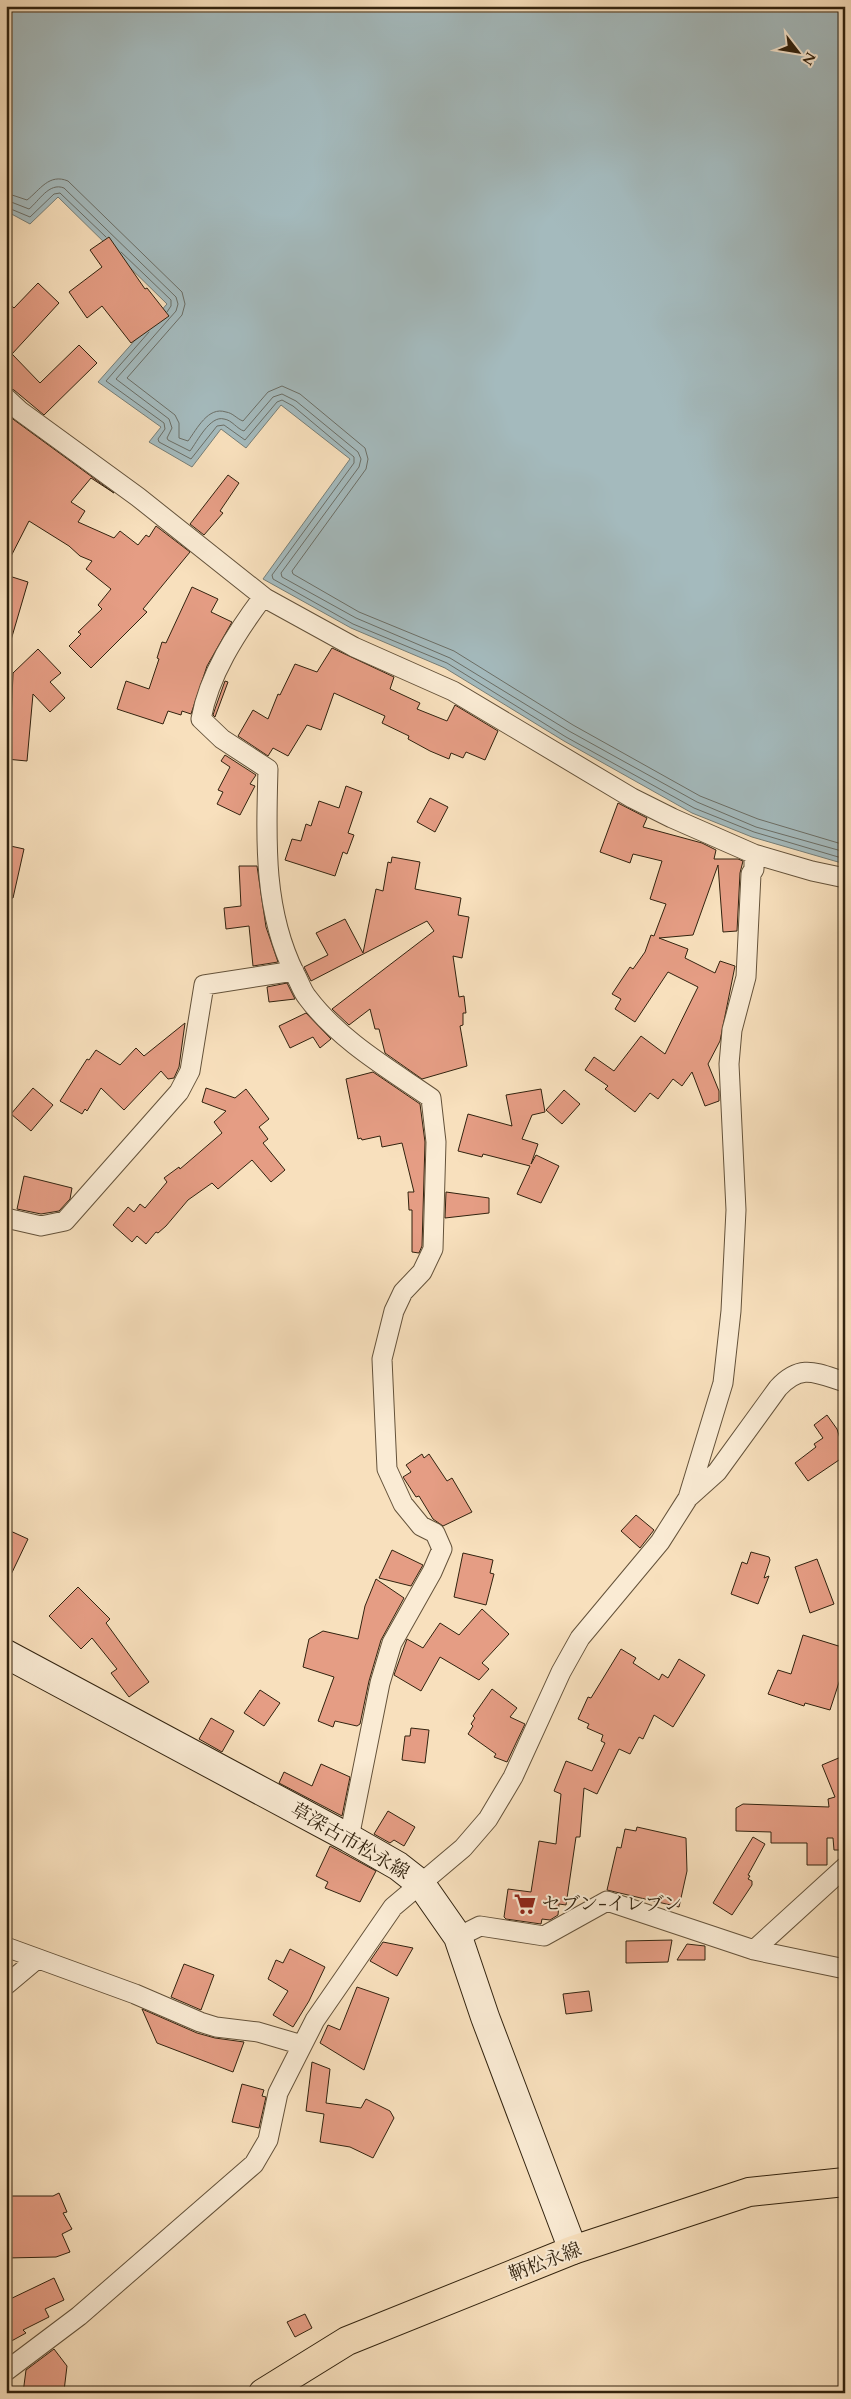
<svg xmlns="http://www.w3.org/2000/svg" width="851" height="2399" viewBox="0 0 851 2399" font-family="Cardo,'Noto Serif JP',serif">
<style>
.water{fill:#a4babd;stroke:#767e77}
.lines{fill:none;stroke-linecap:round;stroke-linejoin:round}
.shore{stroke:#6b6e66;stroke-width:1}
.building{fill:#e59d84;stroke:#32230f}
.minor-casing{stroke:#64523a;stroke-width:21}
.secondary-casing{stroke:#32230f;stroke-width:30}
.primary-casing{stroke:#32230f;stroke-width:30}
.minor{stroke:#faebd4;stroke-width:19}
.secondary{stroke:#faebd4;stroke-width:28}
.primary{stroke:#f8e0bd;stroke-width:28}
.labels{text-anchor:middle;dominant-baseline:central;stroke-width:4;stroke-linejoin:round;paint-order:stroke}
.street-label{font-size:19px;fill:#32230f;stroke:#faebd4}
.poi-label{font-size:19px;fill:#32230f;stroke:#faebd4;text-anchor:start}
</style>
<rect width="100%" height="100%" fill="#f8e0bd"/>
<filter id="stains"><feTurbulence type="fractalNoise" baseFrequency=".004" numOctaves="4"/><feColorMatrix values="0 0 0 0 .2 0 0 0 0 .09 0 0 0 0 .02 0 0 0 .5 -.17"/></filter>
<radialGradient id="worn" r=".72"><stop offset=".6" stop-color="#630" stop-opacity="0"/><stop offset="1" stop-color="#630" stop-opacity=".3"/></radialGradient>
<!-- water -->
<path class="water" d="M6,6h839v858l-93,-27 -60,-24 -128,-72 -119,-73 -94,-40 -88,-49 87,-120 -69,-54 -35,43 -25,-19 -29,38 -43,-25 12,-15 -63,-45 69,-78 -109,-107 -28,27 -24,-13z"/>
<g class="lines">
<!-- shore -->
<path class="shore" d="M6,193l21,7c13,-10 22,-27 41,-19l114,111 3,12 -3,11 -55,63 48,37 4,8v15l9,3c9,-12 20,-35 38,-29 7,1 11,7 17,9l25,-29 14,-6 18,8 65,54 3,11 -2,10 -74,102 1,3 66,38 95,39 119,74 127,71 58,23 87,26
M6,200l23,9c10,-8 20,-27 35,-21l112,109 2,7 -2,7 -60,68 53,40 3,9 -5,10 1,2 22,11c7,-9 20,-36 34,-32 8,1 13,10 20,12l29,-34 9,-3 14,7 62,51 3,7 -2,8 -78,106 1,4 74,41 94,40 119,73 128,71 59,25 89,25
M6,207l24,10 24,-23 6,-1 46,44
M121,252l50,48v6l-4,6
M149,332l-43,49 58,42 1,6 -7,10 1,3 32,17 26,-33 7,-1 21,15 32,-38 5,-2 11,6 61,51v6l-82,112 1,4 80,45 94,39 119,74 128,71 60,24 91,27"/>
</g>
<!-- building -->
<path class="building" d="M109,237l36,52 2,-1 22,28 -38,27 -29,-37 -15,12 -18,-26 33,-25 -12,-17z
M38,283l21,20 -47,51 28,29 39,-38 18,18 -53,52 -30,-25 -8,-3v-86l8,7z
M6,414l108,79 -23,-15 -20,24 14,9 -7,11 36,16 6,-7 18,14 8,-10 3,2 7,-11 34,26 -47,57 4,3 -56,56 -22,-22 12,-12 -3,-2 24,-23 -4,-4 13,-16 -25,-20 6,-8 -12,-5 -11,-10 -40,-25 -23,45z
M228,475l11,8 -19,28 3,2 -19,22 -14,-11z
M6,575l22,7 -17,58h-5z
M192,587l26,12 -7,13 21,10 -25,44 -16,48 -9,-3 -1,4 -13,-4 -5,13 -46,-15 9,-28 23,8 10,-30 -2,-1 5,-16 4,1z
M332,648l62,29 -4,12 30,14 -3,6 30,12 8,-16 43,26 -13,29 -19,-8 -3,6 -12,-5 -2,6 -19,-8 -22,-12 1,-3 -27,-13 3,-7 -51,-23 -13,37 -14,-5 -19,31 -15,-8 -5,8 -30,-20 15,-26 15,9 10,-25 2,1 15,-31 22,8z
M38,649l23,24 -11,9 15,16 -15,14 -17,-18 -6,67 -21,-2v-37h5l2,-49z
M225,681l3,1 -13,35 -2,-2 3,-9z
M225,755l31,20 -6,9 5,2 -15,29 -23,-11 6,-12 -5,-2 12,-23 -9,-6z
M346,786l16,6 -14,41 6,2 -7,19 -4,-2 -8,24 -50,-16 7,-21 9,2 5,-17 5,2 8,-25 20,7z
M430,798l18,9 -13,25 -18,-10z
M618,803l29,15 -4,9 59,16 14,7 -2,9h24l5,2 -3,12 -3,58 -14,1 -5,-67 -25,70 -34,3 29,11 -3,9 30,15 5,-12 15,5 -15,75 -12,23 11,27v10l-14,5 -13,-34 -10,14 -9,-7 -15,20 -8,-6 -15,19 -30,-23 3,-3 -23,-16 9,-13 20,14 27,-35 24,18 33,-67 -30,-15 -33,50 -20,-13 6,-10 -9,-5 18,-27 3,2 12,-17 6,-17 3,1 12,-32 -16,-5 12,-38 -29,-7 -3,9 -30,-11z
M6,845l18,4 -11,49h-7z
M392,857l28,5 -5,27 46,9 -3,17 11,2 -7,41 -9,-2 6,41 5,-1 2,17h-3v12l-3,1 7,40 -45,13 -37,-26 -6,-24h-4l-5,-20 -21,16 -17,-16 102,-78 -7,-10 -116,60 -7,-14 24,-12 -12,-22 29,-14 18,34 13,-64 7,2 5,-29 3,1z
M239,866h18l9,61 12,35 -25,4 -4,-40 -23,3 -2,-21 17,-2z
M287,983l8,16 -26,3 -2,-15z
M306,1013l25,26 -11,9 -7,-11 -23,11 -11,-22z
M185,1023l-6,44 -5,11 -6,1 -7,-8 -37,39 -23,-22 -14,23 -2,-2 -3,5 -22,-13 27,-42 2,1 7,-10 24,15 16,-17 8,8z
M373,1072l47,32 5,38 -3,104 -3,7 -7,-1v-42h-3l-1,-18h6l-12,-49 -20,4 -2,-11 -18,4 -1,-2 -3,1 -12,-60z
M33,1088l20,17 -22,26 -20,-17z
M206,1088l29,10 11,-9 23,30 -10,8 9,12 -5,4 22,27 -14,12 -19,-22 -34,29 -6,-6 -24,17 -22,26 -8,7 -2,-1 -10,12 -9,-8 -5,6 -19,-17 15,-18 6,5 6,-8 5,4 22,-26 -3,-4 15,-11 1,2 42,-36 -8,-11 12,-11 -24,-9z
M541,1089l4,23 -13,3 -10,24 16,5 -7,20 5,-9 23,11 -18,37 -24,-9 13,-28 -47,-12 -1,3 -24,-6 10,-37 44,12 -6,-31z
M564,1090l16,14 -18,20 -16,-14z
M24,1176l48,12 -2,11 -11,12 -18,3 -24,-5z
M446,1192l43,6v15l-44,5z
M827,1415l10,14 8,25v14l-6,-8 -31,21 -13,-18 21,-16 -2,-3 9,-6 -9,-13z
M422,1454l2,4 5,-4 18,27 5,-3 20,34 -29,14 -10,-7 -14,-23 -3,1 -13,-20 8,-5 -5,-7z
M636,1515l18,15 -14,18 -19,-17z
M6,1529l22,10 -22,46z
M392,1550l31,15 -12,21 -32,-8z
M751,1552l18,5 1,3 -6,18 5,-2 -11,28 -27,-10 11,-32 5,2z
M463,1553l30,7 -3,13 4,1 -8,31 -32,-8z
M817,1559l17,45 -24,9 -15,-46z
M376,1579l28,19 -23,42 -12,41 -9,43 -3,2 -22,-5 -2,6 -15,-6 16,-44 -31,-10 6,-28 14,-8 35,8 7,-33z
M78,1587l32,32 -4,4 43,59 -20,15 -18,-24 6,-4 -25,-31 -11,11 -32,-33z
M482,1609l27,25 -27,29 7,6 -10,11 -39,-23 -19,34 -27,-16 13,-36 16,9 17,-25 19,12z
M803,1635l42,13v16l-15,46 -25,-7 -1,3 -36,-12 10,-24 13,4z
M621,1649l15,9 -3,5 26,17 3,-6 6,4 11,-19 26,16 -32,52 -19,-12 -11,24 -4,-2 -9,17 -11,-5 -22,45 -13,-6 -4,49h-4l-10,68 -7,-1 -1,11 -8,5 -8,-1 -1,5 -35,-5 -2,-2 4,-28 23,3 8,-51 17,3 5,-50 -7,-3 12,-30 26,10 13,-28 -4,-2 2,-6 -16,-7 2,-4 -11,-5 10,-22 3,1z
M492,1689l25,19 -7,9 15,7 -18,38 -13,-5 2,-3 -28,-20 5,-8 -2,-2 4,-6 -2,-2z
M260,1690l20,13 -16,23 -20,-13z
M211,1718l23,13 -12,21 -23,-13z
M411,1728l18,2 -4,33 -23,-3 3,-24h5z
M841,1757l4,10v83h-11l-1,-12h-6v27h-20v-22h-36v-11l-35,-1v-23l7,-4 86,3 -1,-8 7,-2 -13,-32z
M321,1764l29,13 -8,39 -63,-33 5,-11 28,14z
M388,1811l27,16 -11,19 -10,-6 -4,3 -16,-9z
M637,1827l49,11 1,33 -8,36 -72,-17 10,-43 4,1 4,-19 11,2z
M753,1837l12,7 -17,31 2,1 -2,3 4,2v4l-20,30 -19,-12z
M330,1846l46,25 -16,31 -35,-14 3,-6 -12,-6z
M672,1940l-4,22 -42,1v-22z
M383,1942l30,6 -16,28 -27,-15z
M687,1944l18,2v14h-28z
M290,1949l35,18 -16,34 -16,26 -20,-12 15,-24 -20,-12 8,-19 7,3z
M184,1964l30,11 -13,35 -30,-13z
M357,1987l32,11 -25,72 -44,-27 8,-18 12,5z
M589,1991l3,20 -26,3 -3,-20z
M142,2009l55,24 18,5 29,4 -11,30 -76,-29z
M312,2062l18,7 -4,34 35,5 5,-9 24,12 4,7 -21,40 -23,-11 -30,-5 4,-28 -18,-3z
M242,2084l22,6 -2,6 4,1 -7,31 -27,-6z
M59,2193l8,19 -4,1 9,16 -10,5 8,18 -14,5 -50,1v-62h47z
M54,2278l10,22 -19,9 4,8 -26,13 3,3 -20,11v-43z
M305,2314l7,14 -17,9 -8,-15z
M54,2349l13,17 -3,25 -19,-3 -1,5h-21l3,-23z"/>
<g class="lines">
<!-- minor casing -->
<g class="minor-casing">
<path id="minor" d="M6,398l14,13 118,86 127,101 89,49 99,44 179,107 40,20 82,36 58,17 33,7
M263,597c-27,36 -54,78 -62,122l21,20 46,30c-2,70 -5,141 27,205 4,7 7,17 12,23 32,43 82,72 124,101l5,44 -3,107 -11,23 -19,20 -9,19 -12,48 5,110 16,35 18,22 14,7 7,16 -10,23 -40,71 -12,40 -31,155
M6,1218l35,8 24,-5 114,-129 11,-21 14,-86 90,-14
M688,1498l35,-115 8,-72 5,-101 -7,-146 3,-34 14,-53 5,-103 3,-5v-15
M458,1937l22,-11 64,10 63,-35 147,49 91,19
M6,1947l129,47 65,28 16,5 42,5 44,13
M754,1950l91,-83
M6,1985l31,-26
M6,2371l73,-55 175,-152 14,-24 10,-47 37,-73 78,-113 70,-59 25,-29 25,-42 48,-105 19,-34 80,-96 28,-44 29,-26 61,-84c23,-25 38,-15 67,-6"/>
</g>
<!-- secondary casing -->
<g class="secondary-casing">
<path id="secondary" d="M6,1654l343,184 49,28 23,18 37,53 27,80 88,233"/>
</g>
<!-- primary casing -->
<g class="primary-casing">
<path id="primary" d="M263,2393l84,-52 226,-91 176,-58 96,-10"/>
</g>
<!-- minor -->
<use href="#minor" class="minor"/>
<!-- secondary -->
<use href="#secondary" class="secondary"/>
<!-- primary -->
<use href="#primary" class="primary"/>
</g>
<!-- icons -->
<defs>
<g id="supermarket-bare" transform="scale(1.725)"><path d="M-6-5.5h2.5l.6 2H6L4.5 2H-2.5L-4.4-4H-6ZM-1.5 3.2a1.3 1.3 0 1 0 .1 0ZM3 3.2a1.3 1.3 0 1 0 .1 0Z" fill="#8f2418" stroke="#faebd4" stroke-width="2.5" paint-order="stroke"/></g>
</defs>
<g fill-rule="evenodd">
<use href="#supermarket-bare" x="525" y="1904"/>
</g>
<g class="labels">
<!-- street labels -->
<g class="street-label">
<text transform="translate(350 1841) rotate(30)">草深古市松永線</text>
<text transform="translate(545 2262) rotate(-21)">鞆松永線</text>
</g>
<!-- poi labels -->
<g class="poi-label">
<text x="542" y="1904">セブン-イレブン</text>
</g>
</g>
<!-- margin -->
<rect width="851" height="2399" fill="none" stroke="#f8e0bd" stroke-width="25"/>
<rect x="8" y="8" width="836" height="2384" fill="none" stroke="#32230f" stroke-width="2.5"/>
<rect x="12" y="12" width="826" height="2374" fill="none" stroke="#32230f"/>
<!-- north arrow -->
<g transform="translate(798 52) rotate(121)" stroke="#faebd4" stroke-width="4" paint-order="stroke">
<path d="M0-4L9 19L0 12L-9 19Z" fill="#32230f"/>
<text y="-8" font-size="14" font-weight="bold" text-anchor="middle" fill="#32230f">N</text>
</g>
<rect width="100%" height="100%" filter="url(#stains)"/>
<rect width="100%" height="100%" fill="url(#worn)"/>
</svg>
